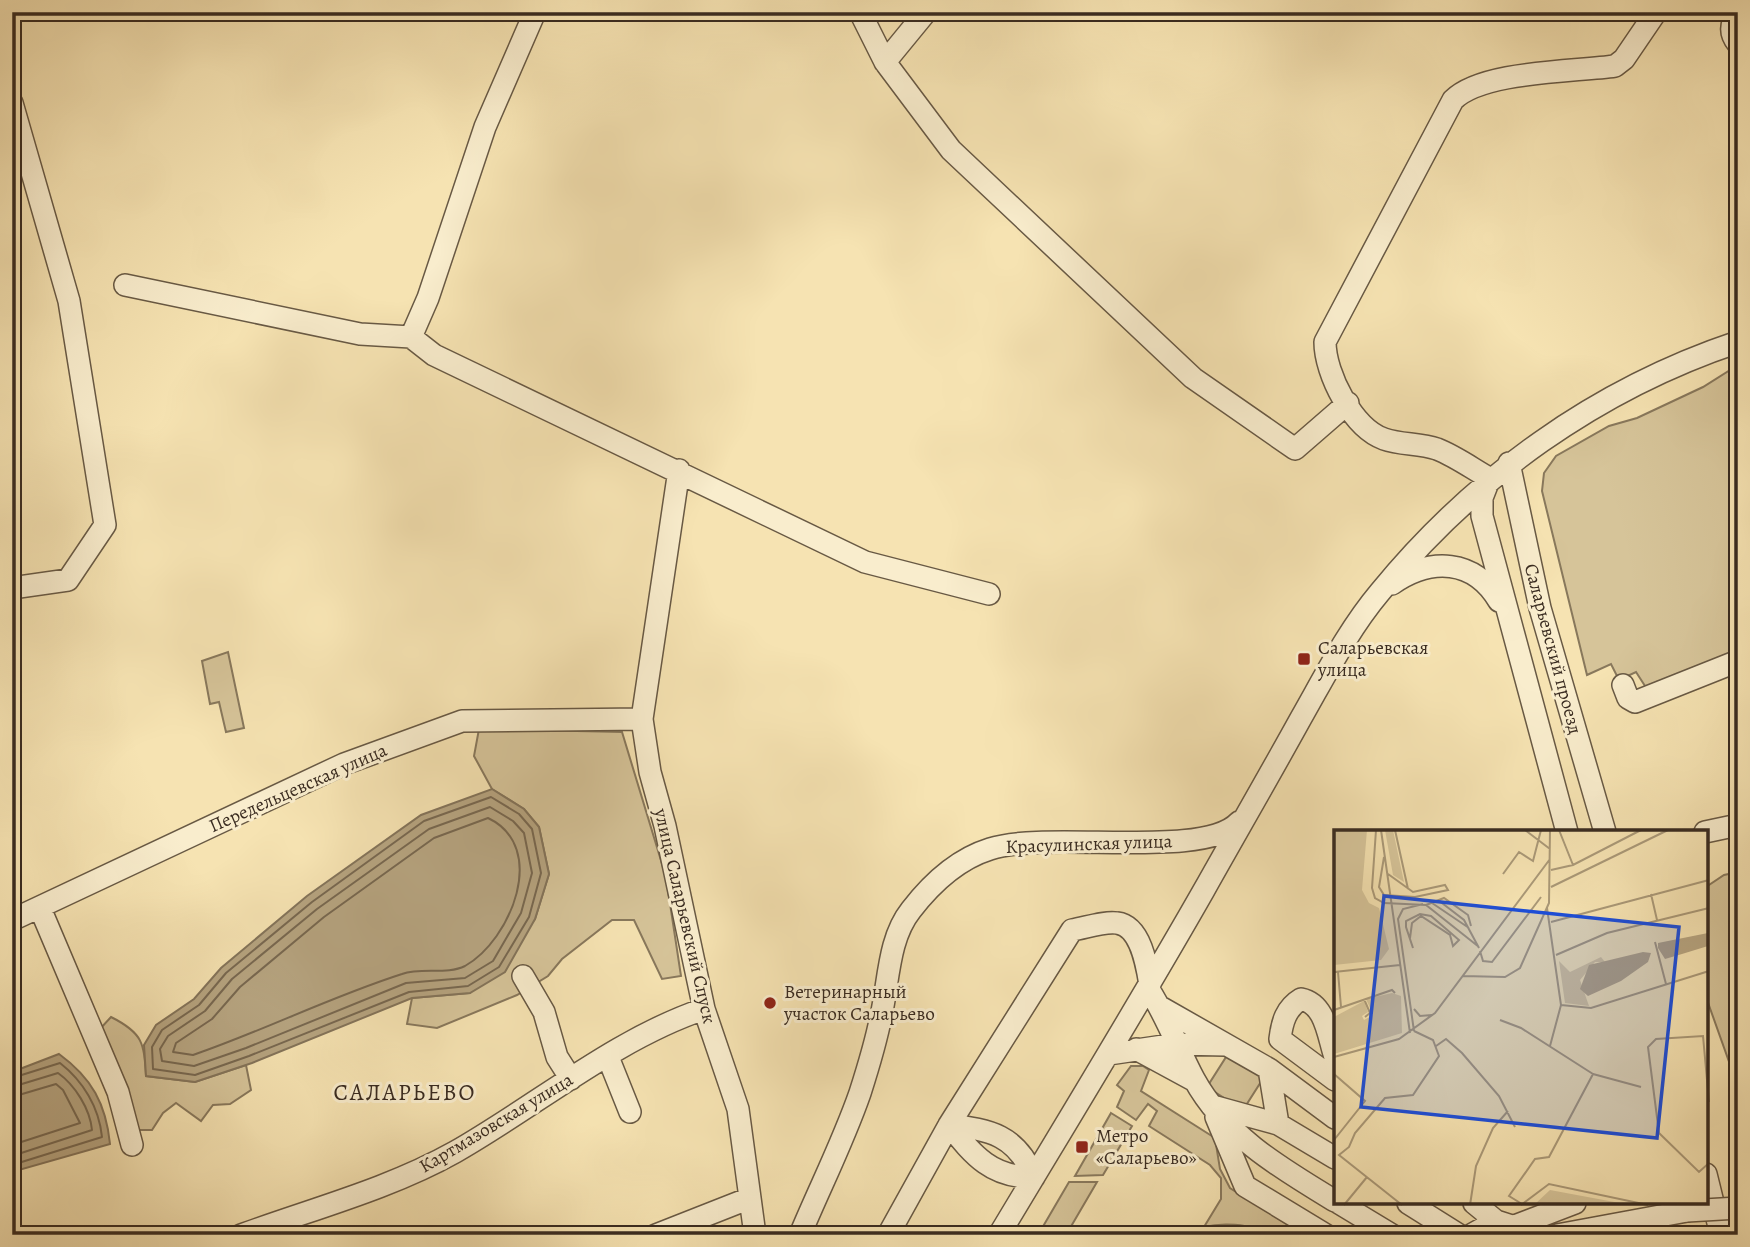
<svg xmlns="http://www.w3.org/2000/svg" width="1750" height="1247" viewBox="0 0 1750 1247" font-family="Alegreya,serif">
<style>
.green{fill:#d6c499;stroke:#88785c;stroke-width:2}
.water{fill:#b6a480;stroke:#84745a;stroke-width:2}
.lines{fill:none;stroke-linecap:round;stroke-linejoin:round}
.shore{stroke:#786850;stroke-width:2}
.minor-casing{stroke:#685944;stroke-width:24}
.minor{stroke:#f9edcd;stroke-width:21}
.minor-bridge-casing{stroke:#685944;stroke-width:24;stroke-linecap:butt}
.minor-bridge{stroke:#f9edcd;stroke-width:21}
.poi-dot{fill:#8f2418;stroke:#f9edcd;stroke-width:2.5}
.labels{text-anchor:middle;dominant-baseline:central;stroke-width:6;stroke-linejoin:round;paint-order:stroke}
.poi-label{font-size:19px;fill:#392b20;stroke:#f9edcd;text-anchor:start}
.street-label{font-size:19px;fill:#392b20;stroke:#f9edcd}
.quarter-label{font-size:23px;letter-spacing:2px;fill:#392b20;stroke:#f9edcd}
.inset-road{fill:none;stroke:#aa9978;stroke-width:2}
.view{fill:#1d4ed8;fill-opacity:0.15;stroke:#1d4ed8;stroke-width:3.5}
.inset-edge{fill:none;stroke:#392b20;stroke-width:3.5}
</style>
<rect width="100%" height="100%" fill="#f6e3b2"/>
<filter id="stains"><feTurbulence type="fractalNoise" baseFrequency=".00286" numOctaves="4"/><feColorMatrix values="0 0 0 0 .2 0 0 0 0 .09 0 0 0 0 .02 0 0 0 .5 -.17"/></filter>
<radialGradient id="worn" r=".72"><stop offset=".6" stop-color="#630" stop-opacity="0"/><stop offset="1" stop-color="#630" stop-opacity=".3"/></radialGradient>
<!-- green -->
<path class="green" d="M1738,365v289l-91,35 -11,-17 -17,8 -8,-16 -24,11 -45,-184 2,-18 12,-17 53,-30 28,-8 66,-31z
M228,652l16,76 -18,4 -7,-30 -9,2 -8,-43z
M479,729l143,3 44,145 15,99 -19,3 -28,-59h-22l-50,39 -14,17 -31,19 -80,33 -30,-4 5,-26 58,-5 65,-74 14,-45 -10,-47 -15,-18 -32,-20 -18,-33z
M1738,872v215l-32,-90v-110l18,-12z
M111,1017c32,16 33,26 35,59l49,6 51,-17 5,25 -21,14 -17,1 -12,16 -25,-18 -13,10 -11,17h-17l-36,-100z
M1228,1054l36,23 -21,33 -36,-23z
M1131,1066h12l6,4 -8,21 74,47 5,31 10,19 74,47c-35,0 -64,-17 -100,-8l17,-28v-21l-11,-13 -61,-39 8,-15 -9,-7 -12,16 -19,-13 7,-16 -7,-6z
M1111,1113l21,13 -29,49 -28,1z
M1069,1182h28l-31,53h-28z"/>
<!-- water -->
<path class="water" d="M492,789l32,20 15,18 10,47 -14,45 -30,53 -35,21 -58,5 -160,65 -57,19 -49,-6 -2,-31 12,-20 38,-26 27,-31 86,-72 114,-81z
M59,1054c33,24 47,50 51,90l-98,28v-100z"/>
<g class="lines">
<!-- shore -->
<path class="shore" d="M491,797l28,17 13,15 9,44 -12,44 -30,50 -31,19 -59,6 -160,64 -54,19 -42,-6 -1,-22 10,-17 37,-25 27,-32 86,-71 112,-81z
M490,807l23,14 11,12 8,40 -11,40 -28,48 -28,17 -59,5 -160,65 -52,18 -32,-5 -2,-12 8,-13 37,-25 27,-32 85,-70 112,-80z
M488,818c61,29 23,122 -23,148 -18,9 -44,1 -63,8 -72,23 -139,57 -209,81l-20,-3 3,-9 36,-24 28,-32 84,-70 110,-79z
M12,1078l48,-15c23,18 39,44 42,74l-90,28
M12,1087l46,-14c17,12 32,36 34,57l-80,26
M12,1097l44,-13 7,6 17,33 -68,22"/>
<!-- minor casing -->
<g class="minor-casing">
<path id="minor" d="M535,12l-50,115 -57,171 -17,39 23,18 431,207 124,32
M860,12l25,50 66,88 242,228 102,71 53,-46
M1738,13c-8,11 -9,20 0,31
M885,62l41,-50
M12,103l57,198 36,224 -37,55 -56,8
M125,285l235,49 51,3
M1509,463l31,145 65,224
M679,470l-37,249 8,53 15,54 39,183 34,100 17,126
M1489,478c-16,-9 -34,-22 -52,-29 -17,-6 -36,-4 -53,-10 -31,-11 -59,-65 -59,-97l128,-242c29,-29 119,-28 162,-34l9,-7 32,-47
M1489,480l-7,18v18l85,316
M1392,584c39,-27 82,-25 107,17
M1623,685l5,13 7,4 103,-41
M1705,832l33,-7
M40,908l78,184 14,53
M12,920l332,-156 118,-43 180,-2
M523,976l21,36 13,45 14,22
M1148,988c19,29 30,61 46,91 31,57 88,90 141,122
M1162,1008l107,61 66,49
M1136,1049l59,32
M1109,1054l68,-10 48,1
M608,1057l22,55
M1335,1057c-7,-20 -9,-53 -34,-58 -15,9 -19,23 -21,40l55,41
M1269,1069l9,55
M1216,1107l62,17 57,34
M1216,1117l29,69 81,49
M949,1125c42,5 67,10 85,52
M949,1125c25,31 43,53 85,52
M1706,1174l15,61
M1339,1203l53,32
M1408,1203l51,32
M1474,1203l22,18 44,14
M1512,1227l63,-24
M241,1235c71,-26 148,-46 214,-83 81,-46 160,-113 249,-143
M656,1235l94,-37
M800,1235c20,-48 43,-93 60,-142 8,-25 16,-51 21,-77 8,-35 7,-77 30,-106 20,-26 47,-51 79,-61 57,-19 214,11 249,-27
M888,1235l61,-110 123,-195c13,-2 32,-9 45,-7 24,3 30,43 33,62
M999,1235c69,-115 139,-229 205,-345 32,-57 65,-114 97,-172 24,-42 47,-88 79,-126 94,-115 217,-203 358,-250
M1471,1235l25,-14
M1557,1235l130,-24"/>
</g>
<!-- minor -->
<use href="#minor" class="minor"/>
<!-- minor-bridge casing -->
<g class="minor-bridge-casing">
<path id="minor-bridge" d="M1687,1211l51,-3"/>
</g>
<!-- minor-bridge -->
<use href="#minor-bridge" class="minor-bridge"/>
</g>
<!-- markers -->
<g class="poi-dot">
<rect x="1297" y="652" width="14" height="14" rx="3.5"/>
<circle cx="770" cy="1003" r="7"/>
<rect x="1075" y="1140" width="14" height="14" rx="3.5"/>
</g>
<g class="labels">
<!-- poi labels -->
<g class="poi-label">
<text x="1318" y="648">Саларьевская<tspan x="1318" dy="22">улица</tspan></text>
<text x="784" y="992">Ветеринарный<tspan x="784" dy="22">участок Саларьево</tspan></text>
<text x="1096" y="1136">Метро<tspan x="1096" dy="22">«Саларьево»</tspan></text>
</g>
<!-- street labels -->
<g class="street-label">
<text transform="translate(1553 649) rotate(75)">Саларьевский проезд</text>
<text transform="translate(298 788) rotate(-24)">Передельцевская улица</text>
<text transform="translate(1089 844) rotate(-2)">Красулинская улица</text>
<text transform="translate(685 916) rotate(77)">улица Саларьевский Спуск</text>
<text transform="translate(496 1123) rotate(-31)">Картмазовская улица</text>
</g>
<!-- quarter labels -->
<g class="quarter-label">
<text x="405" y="1092">САЛАРЬЕВО</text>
</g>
</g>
<!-- overview -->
<g transform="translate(1334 830)">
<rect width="374" height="374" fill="#f6e3b2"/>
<path d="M0,0h33l-5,60 7,13 10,5 10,41 -8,11 -47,5zM51,0h8l11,52 -11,-7zM267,127l4,5h-10l-15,18 9,26 -24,-3 -6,-42 11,11zM58,163l9,3 1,37 -68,21v-37l30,-16 4,11 -6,4 2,4 9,-5 -7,-16zM216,360l75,14h-90z" fill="#d6c499"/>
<path d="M374,103v13l-26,8 -17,5 -7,-11v-5zM309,122l8,1 -3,9 -27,19 -33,15 -8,-7 9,-24z" fill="#b6a480"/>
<path class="inset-road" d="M42,0l-4,58 3,10 9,5 42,2 53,42M47,0l29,203M61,0l13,59M191,0l25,19M225,0l14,35M50,27l-5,30 5,8 31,2 33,-7 -3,-5 -32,7 -25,-18M217,40l22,-5 68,-35M169,44l16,-22 14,9 8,-31M217,57l117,-57M317,64l6,26M104,70l26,20 15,28M98,73l37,25M92,75l18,-7 24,17 3,11M213,78l14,97 -11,41M217,92l158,-42M76,108l2,-15 9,-7 29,19 3,11 6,-6 -28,-24 -11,-2 -14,7v6l7,21M321,112l11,42M146,121l3,10 9,1 49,-65M222,125l51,-22 102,-25M0,142l66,-7M4,142l3,35M129,146l42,1 15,-9 29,-65 1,-73M30,169l6,14 -5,4M227,175l30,3 118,-37M80,179l6,7 12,-1M0,180l58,-20 3,3M166,190l21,8 72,46 -44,83 -14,2 -26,37 13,8M80,201l-16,-112 5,-10 20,-5M102,216l10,-7 16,14 37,43 16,31M0,227l65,-18 36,-26 115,-154M0,244l31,27 -31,39M259,244l48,13M375,272l-6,-66 -47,3 -8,8 11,86 40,39 10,-9M10,375l23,-28M68,375l-63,-50 10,-8 6,-14 30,-35 28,-3 26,-39 -6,-16 -19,-9M136,375l6,-39 17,-38 15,-17M187,375l28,-21 99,21"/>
<path class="view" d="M50,66l295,31 -22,211 -296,-31z"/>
<rect width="374" height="374" class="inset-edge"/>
</g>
<!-- margin -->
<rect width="1750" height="1247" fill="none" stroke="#f6e3b2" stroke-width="42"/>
<rect x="14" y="14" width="1722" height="1219" fill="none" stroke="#392b20" stroke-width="3.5"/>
<rect x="21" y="21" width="1708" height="1205" fill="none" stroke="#392b20" stroke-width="2"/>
<rect width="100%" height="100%" filter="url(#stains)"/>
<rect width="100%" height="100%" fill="url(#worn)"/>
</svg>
